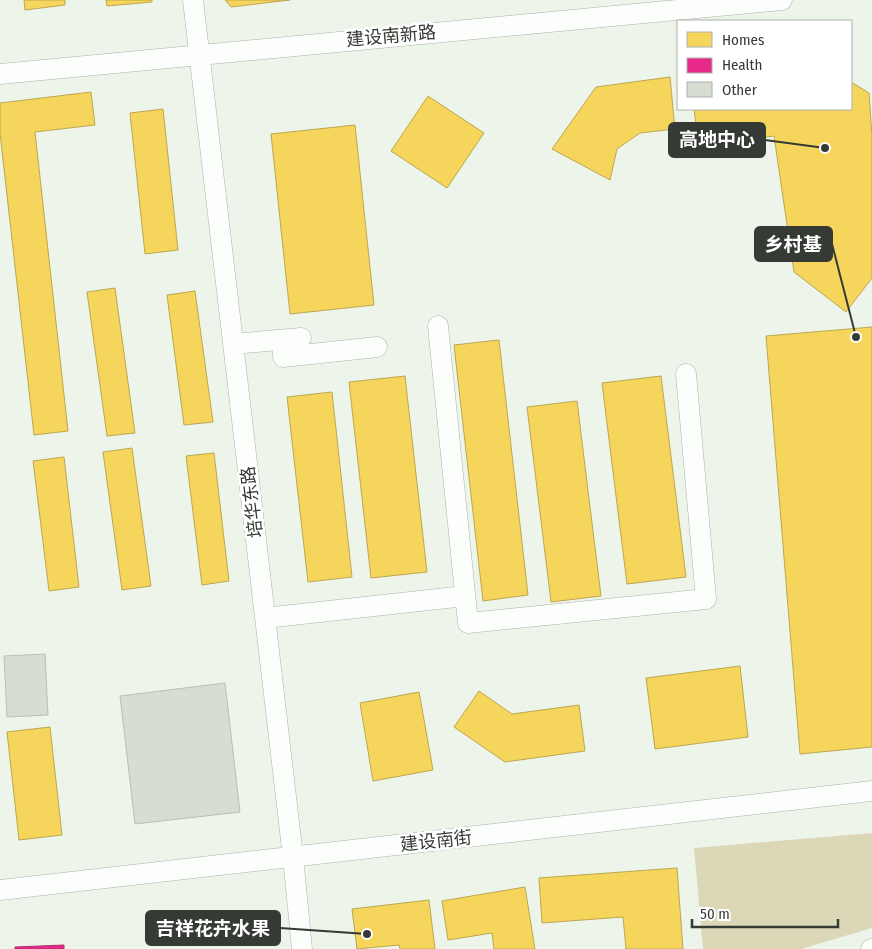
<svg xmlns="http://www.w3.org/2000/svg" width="872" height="949" viewBox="0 0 872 949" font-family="'Fira Sans Condensed','Noto Sans SC',sans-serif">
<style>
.green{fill:#dcd8b7}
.homes{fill:#f6d55c;stroke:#bca750}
.health{fill:#e7298a;stroke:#b22e70}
.building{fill:#d8ddd4;stroke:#babfb6}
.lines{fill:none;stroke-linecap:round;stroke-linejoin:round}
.minor-casing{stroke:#acb2ab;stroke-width:21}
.minor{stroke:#fcfefc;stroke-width:20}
.labels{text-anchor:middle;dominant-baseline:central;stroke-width:5;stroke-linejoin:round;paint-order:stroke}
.street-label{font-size:18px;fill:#353b34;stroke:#fff}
.leader{fill:none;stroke:#353b34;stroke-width:2}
.callout-dot{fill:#353b34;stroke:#fff;stroke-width:2}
.callout{fill:#353b34;stroke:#353b34;stroke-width:2}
.callout-label{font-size:19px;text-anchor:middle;font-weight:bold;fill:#fff}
</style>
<rect width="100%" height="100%" fill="#edf5eb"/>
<!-- green -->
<path class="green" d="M872,833v95l-71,21h-98l-9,-101z"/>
<!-- homes -->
<path class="homes" d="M24,0h41v5l-40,5z
M106,0h46v2l-45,4z
M225,0h65l-59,7z
M670,77l5,52 -35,4 -23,16 -7,31 -58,-31 44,-62z
M851,82l18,11 3,43v142l-26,34 -52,-40 -20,-136 -75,11 -5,-38h157z
M91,92l4,33 -60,7 33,299 -34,4 -34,-302v-30z
M428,96l56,37 -37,55 -56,-37z
M163,109l15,141 -33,4 -15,-141z
M355,125l19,180 -84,9 -19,-180z
M115,288l20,145 -28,3 -20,-144z
M195,291l18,131 -29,3 -17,-130z
M872,327v420l-72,7 -34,-418z
M499,340l29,255 -45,6 -29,-256z
M405,376l22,196 -56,6 -22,-196z
M661,376l25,201 -59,7 -25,-201z
M332,392l20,185 -44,5 -21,-185z
M577,401l24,195 -50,6 -24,-195z
M132,448l19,138 -29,4 -19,-138z
M214,453l15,128 -27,4 -16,-129z
M64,457l15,130 -30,4 -16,-130z
M740,666l8,71 -93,12 -9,-71z
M479,691l33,23 67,-9 6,46 -80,11 -51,-35z
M419,692l14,78 -60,11 -13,-78z
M50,727l12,108 -43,5 -12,-108z
M677,868l6,81h-57l-3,-32 -81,6 -3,-45z
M525,887l10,62h-41l-2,-16 -44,7 -6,-39z
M429,900l6,49h-35l-1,-4 -42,4 -5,-40z"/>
<!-- health -->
<path class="health" d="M64,945v4h-49v-2z"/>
<!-- building -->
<path class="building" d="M45,654l3,61 -41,2 -3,-61z
M225,683l15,129 -105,12 -15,-128z"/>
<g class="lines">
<!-- minor casing -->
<g class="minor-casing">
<path id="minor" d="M193,0l100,857 9,92
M0,74l782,-74
M438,326l30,297 238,-24 -20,-225
M282,340l1,17 94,-10
M233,344l68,-6
M265,618l200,-22
M0,890l872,-99
M871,949h1"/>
</g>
<!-- minor -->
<use href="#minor" class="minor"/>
</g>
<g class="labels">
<!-- street labels -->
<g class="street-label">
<text transform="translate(391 36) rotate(-5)">建设南新路</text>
<text transform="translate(252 502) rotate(-97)">培华东路</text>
<text transform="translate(436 841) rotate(-6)">建设南街</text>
</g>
</g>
<!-- callouts -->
<path class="leader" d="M825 148L765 140M856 337L832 244M367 934L280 928"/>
<g class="callout-dot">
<circle cx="825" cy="148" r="5"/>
<circle cx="856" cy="337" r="5"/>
<circle cx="367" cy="934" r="5"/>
</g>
<g class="callout">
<rect x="669" y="123" width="96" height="34" rx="5"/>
<rect x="755" y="227" width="77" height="34" rx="5"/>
<rect x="146" y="911" width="134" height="34" rx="5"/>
</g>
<g class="callout-label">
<text x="717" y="146">高地中心</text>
<text x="793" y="251">乡村基</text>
<text x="213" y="935">吉祥花卉水果</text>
</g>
<!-- legend -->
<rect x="677" y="20" width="175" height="90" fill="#ffffff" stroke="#aeb1ae"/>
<rect x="687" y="32" width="25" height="15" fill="#f6d55c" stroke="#aeb1ae"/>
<text x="722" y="45" font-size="15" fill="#353b34">Homes</text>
<rect x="687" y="58" width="25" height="15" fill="#e7298a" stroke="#aeb1ae"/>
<text x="722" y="70" font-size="15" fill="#353b34">Health</text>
<rect x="687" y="82" width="25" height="15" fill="#d8ddd4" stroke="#aeb1ae"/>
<text x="722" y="95" font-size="15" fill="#353b34">Other</text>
<!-- scale -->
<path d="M692 919v8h146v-8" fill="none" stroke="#353b34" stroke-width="2.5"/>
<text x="700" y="919" font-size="15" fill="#353b34" stroke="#ffffff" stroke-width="4" paint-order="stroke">50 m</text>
</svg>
